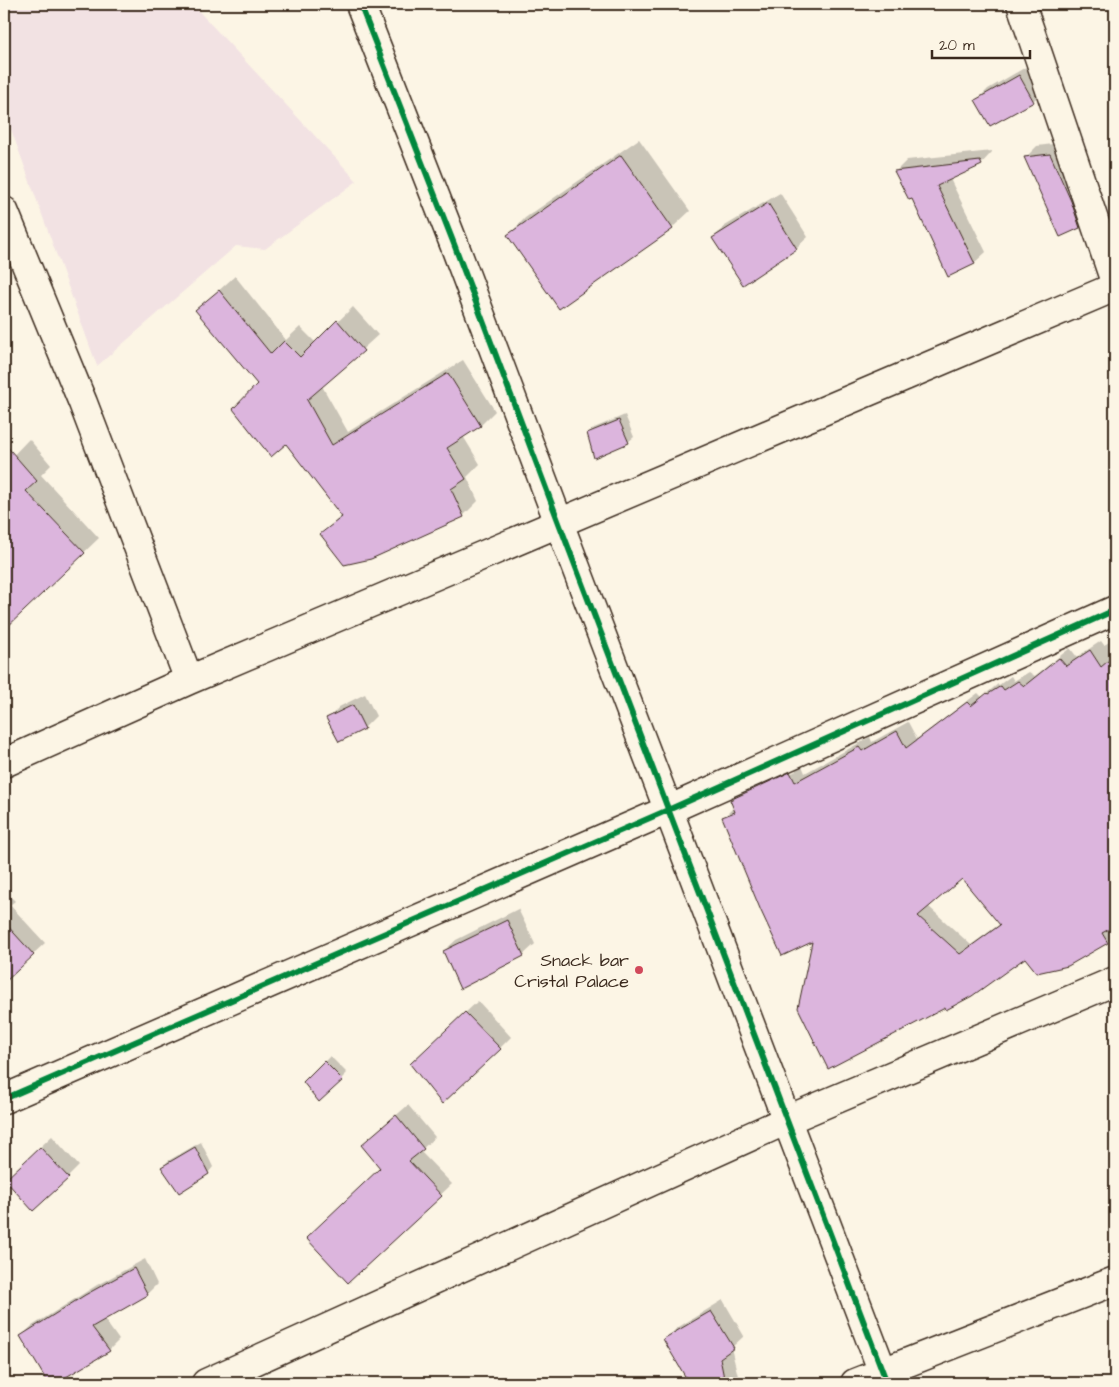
<svg xmlns="http://www.w3.org/2000/svg" width="1119" height="1387" viewBox="0 0 1119 1387" font-family="'Architects Daughter',sans-serif">
<style>
.built{fill:#f2e2e3}
.shadow{fill:#0003;fill-rule:evenodd}
.building{fill:#dcb5dd;stroke:#3b2a1e;fill-rule:evenodd}
.lines{fill:none;stroke-linecap:round;stroke-linejoin:round}
.street-casing{stroke:#3b2a1e;stroke-width:31}
.street{stroke:#fcf5e5;stroke-width:28}
.cycleway-casing{stroke:#fcf5e5;stroke-width:9}
.cycleway{stroke:#00873e;stroke-width:6}
.poi-dot{fill:#d1495b;stroke:#fcf5e5;stroke-width:2}
.labels{text-anchor:middle;dominant-baseline:central;stroke-width:4.5;stroke-linejoin:round;paint-order:stroke}
.poi-label{font-size:18px;fill:#3b2a1e;stroke:#fcf5e5;text-anchor:end}
</style>
<rect width="100%" height="100%" fill="#fcf5e5"/>
<filter id="ink" filterUnits="userSpaceOnUse"><feTurbulence type="fractalNoise" baseFrequency=".02" numOctaves="2"/><feDisplacementMap in="SourceGraphic" scale="10" xChannelSelector="R" yChannelSelector="G"/><feConvolveMatrix kernelMatrix="1 2 1 2 8 2 1 2 1" color-interpolation-filters="sRGB"/></filter>
<g filter="url(#ink)">
<!-- built -->
<path class="built" d="M4,4h188l165,177 -92,68 -29,-3 -139,120 -93,-256z"/>
<!-- shadow -->
<path class="shadow" d="M1031,64l14,25 -12,12 -56,-1 11,-11z
M639,139l51,72 -18,17 -164,8 17,-18z
M1061,143l30,72 -12,12 -53,-70 11,-11z
M992,151v1l-11,12 -31,15 36,73 -12,11 -78,-92 11,-11z
M780,193l28,44 -12,11 -83,-10 12,-12z
M235,276l51,64 14,-13 16,16 37,-36 25,28 -56,51 26,46 115,-72 32,51 -15,15 -17,10 17,28 -13,13 11,24 -15,15 -141,18 20,-19 -83,-131 -62,-74z
M625,415l9,22 -6,5 -40,-8 6,-6z
M29,439l22,26 -10,10 58,63 -95,91v-164z
M1115,639v284l-2,2 2,4v5l-8,8 -81,14 -55,39 -247,-178 10,-10 -3,-7 10,-10 60,-27 4,10 65,-36 2,5 36,-20 9,17 61,-46 4,4 16,-13 1,1 12,-9 3,5 15,-9 6,4 35,-28 7,9 24,-16 3,4zM795,769l1,2 -55,25v-3zM963,877l37,47 -29,21 -43,-39z
M365,694l11,22 -12,12 -36,-9 11,-12z
M4,890l11,11 -5,4 35,38 -34,31 -7,-8z
M518,909l17,35 -12,11 -79,-4 12,-11z
M478,1001l33,36 -11,11 -77,4z
M330,1056l17,17 -27,27 -15,-18z
M408,1105l27,32 -15,14 32,33 -104,98 34,-115 -8,-32z
M52,1136l27,30 -11,11 -50,-9z
M201,1142l12,25 -5,6 -45,-6 5,-6z
M145,1259l12,25 -10,10 -43,25 15,21 -10,10 -55,33h-4l-29,-47 11,-10 65,-41z
M723,1300l21,36 -13,12 7,28 -8,7h-39l-26,-43 12,-12z"/>
<!-- building -->
<path class="building" d="M1019,75l15,27 -44,24 -15,-26z
M1050,154l21,47 9,27 -20,9 -36,-80z
M621,155l52,74 -114,80 -52,-74z
M980,161l2,4 -45,21 38,78 -27,13 -36,-78 -3,1 -15,-29z
M768,203l29,46 -54,36 -31,-47z
M219,290l52,64 13,-13 16,16 37,-37 27,31 -57,49 25,45 116,-72 33,53 -34,22 19,31 -15,10 13,28 -93,42 -27,6 -24,-31 22,-17 -56,-73 -15,13 -38,-48 24,-25 -62,-74z
M619,420l10,23 -35,15 -7,-25z
M4,443l33,38 -11,10 59,62 -81,77z
M1090,650l11,17 14,-12v271l-13,7 6,10 -40,23 -31,7 -12,-15 -53,38 -26,14 -1,-2 -117,61 -30,-61 14,-66 -30,14 -21,-45 -39,-94 13,-5 -5,-12 60,-28 5,10 64,-35 3,4 35,-20 9,17 61,-46 4,4 16,-13 1,1 13,-8 3,4 14,-9 6,5 35,-28 7,8zM962,879l38,46 -40,29 -42,-38z
M353,705l12,24 -26,13 -13,-24z
M507,920l17,36 -64,33 -17,-38z
M4,922l30,33 -30,28z
M465,1012l36,37 -59,55 -32,-40z
M324,1061l19,19 -24,22 -16,-20z
M396,1115l28,34 -15,12 33,35 -94,87 -42,-45 74,-70 -19,-23z
M40,1147l29,31 -36,33 -28,-31z
M195,1147l14,27 -30,19 -18,-26z
M134,1268l14,27 -56,32 18,24 -54,32h-8l-28,-47 65,-41z
M711,1311l23,37 -14,10 5,25h-36l-26,-44z"/>
<g class="lines">
<!-- street casing -->
<g class="street-casing">
<path id="street" d="M360,4l94,240 105,279 328,860
M1021,4l94,278
M4,211l79,192 106,277
M4,763l185,-83 926,-393
M4,1099l664,-289 447,-200
M206,1383l581,-263 328,-139
M855,1383l260,-102"/>
</g>
<!-- street -->
<use href="#street" class="street"/>
<!-- cycleway casing -->
<g class="cycleway-casing">
<path id="cycleway" d="M360,4l94,240 105,279 328,860
M4,1099l664,-289 447,-200"/>
</g>
<!-- cycleway -->
<use href="#cycleway" class="cycleway"/>
</g>
</g>
<!-- markers -->
<circle class="poi-dot" cx="639" cy="970" r="5"/>
<g class="labels">
<!-- poi labels -->
<g class="poi-label">
<text x="629" y="960">Snack bar<tspan x="629" dy="21">Cristal Palace</tspan></text>
</g>
</g>
<!-- margin -->
<rect width="1119" height="1387" fill="none" stroke="#fcf5e5" stroke-width="20"/>
<rect x="10" y="10" width="1099" height="1367" fill="none" stroke="#3b2a1e" stroke-width="2" filter="url(#ink)"/>
<!-- scale -->
<path d="M932 50v8h98v-8" fill="none" stroke="#3b2a1e" stroke-width="2.5"/>
<text x="939" y="50" font-size="15" fill="#3b2a1e" stroke="#fcf5e5" stroke-width="4" paint-order="stroke">20 m</text>
</svg>
